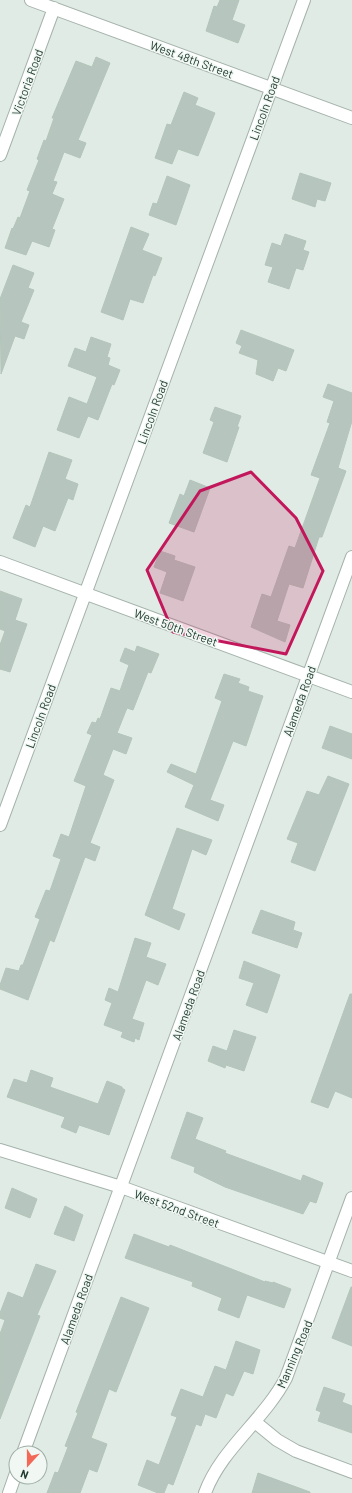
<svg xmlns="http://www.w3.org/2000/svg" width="352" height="1493" viewBox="0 0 352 1493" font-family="Barlow,sans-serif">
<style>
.building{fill:#b6c6be;stroke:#b3c5bb}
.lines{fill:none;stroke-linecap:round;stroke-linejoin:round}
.street-casing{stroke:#a4b3ab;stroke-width:14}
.street{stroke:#fff;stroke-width:12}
.marked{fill:#c2185b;fill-opacity:0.2;stroke:#c2185b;stroke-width:3;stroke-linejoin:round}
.labels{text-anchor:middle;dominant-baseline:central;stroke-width:3;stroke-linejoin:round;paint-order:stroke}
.street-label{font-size:12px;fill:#213c31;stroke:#f1f8f4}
</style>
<rect width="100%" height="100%" fill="#e1ebe5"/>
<!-- building -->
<path class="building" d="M220,0h19l-7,20 13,5 -7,18 -32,-12 8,-25 3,1z
M96,57l14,6 -32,77 8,3 -6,15 -16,-6 -11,29 4,1 -5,12 12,5 -12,30 3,1 -6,17 -17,-6 -6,14 -21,-7 7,-20 1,1 5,-12 2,1 10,-27 -3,-1 12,-30 -2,-1 7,-19 2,1 8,-23h-2l24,-57 16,6z
M184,92l14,6 -3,7 20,8 -17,43 -20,-7 -6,15 -17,-6 12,-34 4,1z
M300,173l31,10 -6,18 -8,-2 -2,8 -23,-8z
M167,176l23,9 -14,40 -27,-10 4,-12 4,1z
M131,227l18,7 -7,16 20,8 -7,18 -2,-1 -10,28 -13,-4 -7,21 -22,-8z
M285,234l21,7 -3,9 6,2 -6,18 -7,-2 -7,21 -21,-7 5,-15 -8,-2 7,-22 9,3z
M13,265l21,8 -6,15 6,2 -13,32 8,3 -5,14 -9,-3 -14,38 -1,-75z
M241,330l53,20 -8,21 -8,-3 -5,13 -17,-7 2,-14 -19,-7 3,-7 -6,-3z
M91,337l20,7 -4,13 3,1 -2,7 12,5 -6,15 -2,-1 -14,36 -10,-4 -9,22 -22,-8 12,-33 18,7 10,-27 -29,-11 7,-18 11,4z
M328,384l24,9v28l-14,47 8,3 -24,66h-3l-16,51 -14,-4 -12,37 13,4 -5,17 -34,-15 11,-33 9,3 18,-51 6,2 25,-70 -9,-3 19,-52 -3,-1 7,-21 -11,-4z
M215,407l26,9 -4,11h2l-12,35 -24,-9 11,-31 -4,-2z
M49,452l23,8 -7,19 13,5 -5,16 -5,-2 -13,33 -12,-5 -8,21 -22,-9 13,-33 4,2z
M190,480l20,8 -16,44 -25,-9 11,-29 4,2z
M160,551l15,5 -1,4 21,7 -12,34 -23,-8 7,-21 -13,-5z
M0,591l22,8 -7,21 12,4 -17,48 -10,-3v-24l5,-14 -5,-2z
M137,646l22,8 -8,19 -3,-1 -15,38 -6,-2 -10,25 15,5 -6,16 -13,-5 -10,26 11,5 -24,63 10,4 -5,14 -10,-4 -31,85 -4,-2 -22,60 -28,-11v-4l6,-17 13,3 2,-6h2l17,-46 -5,-2 11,-27 4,1 11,-32 -8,-3 8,-22 8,3 17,-51 -12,-5 18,-46 -5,-2 5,-11 4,1 2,-5 2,1 11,-31 9,3 9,-26 -9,-4 5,-13 10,4z
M224,674l16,5 -2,4 11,4 -1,4 15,5 -17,50 -13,-5 -23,59 14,5 -6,16 -33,-14 9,-22 -27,-13 4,-8 25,10 26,-73 -7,-3z
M330,726l22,8v25l-30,-11z
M328,776l21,8 -34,87 -24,-9 7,-19 -11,-4 20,-48 12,4z
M177,828l35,12 -6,15 -14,-6 -20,60 13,5 -6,16 -34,-15z
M261,910l34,12 -2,8 9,3 -5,15 -45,-15z
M135,938l16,5 -5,14 20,7 -8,21 -12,-5 -14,39 12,4 -5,17 -4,-2 -1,4 -13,-5 2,-5 -19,-7 8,-22 -7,-3 4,-12 9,4z
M244,961l36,14 -13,38 -21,-8 8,-22 -15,-5z
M350,994h2v104l-17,-7 -7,17 -17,-6z
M234,1030l22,7 -12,34 -18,-6 -1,3 -17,-7 5,-15 14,5z
M31,1070l22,8 -3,9 48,17 9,-23 15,6v1l3,2 -16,45 -30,-10 -3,8 -15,-6 4,-10 -58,-20 7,-18 13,4z
M187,1112l16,6 -8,21 31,12 -1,2 76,28 2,-6 20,8 -7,20 -6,-2 -7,13 -78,-27 -31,-15 1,-5 -24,-9z
M12,1188l25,11 -7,19 -25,-10z
M65,1206l18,9 -9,26 -20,-7z
M134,1234l35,13 1,-2 95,37v-1l8,2v-1l18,7 -7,19 -37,-13 -8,23 -21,-8 4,-12 -30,-12 1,-4 -68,-24z
M36,1264l20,7 -19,44 3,1 -40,103v-85l5,-14 -5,-2v-5l8,-21 15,6z
M351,1287h1v59l-20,-8z
M121,1297l28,11 -33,84 -7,-3 -18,49 16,6 -10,28 -8,-3 -9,24h-33l8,-21 3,1 10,-26 -3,-1 13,-33 -2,-1z
M236,1341l24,9 -7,24 -9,-3 -11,25 -7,-3 -10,25 -11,-4 -4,12 -5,-2 -23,61 -5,-2 -4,10h-6l-20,-8 9,-25 12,5 18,-48 -6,-2 10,-26 22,8 12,-31 11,4z
M324,1387l21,7 -3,8 10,4v27l-34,-12 3,-9 -5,-2z
M258,1473l52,19v1h-58z"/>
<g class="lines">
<!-- street casing -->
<g class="street-casing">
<path id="street" d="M31,0l321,118
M0,155l54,-147
M0,562l352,130
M0,825l304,-825
M0,1150l121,37 231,84
M255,1422l22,18 19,11 56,21
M23,1453l329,-896
M9,1493l7,-20
M205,1493c16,-44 59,-73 81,-115l66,-180"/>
</g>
<!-- street -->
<use href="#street" class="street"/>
</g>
<!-- marked area -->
<path class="marked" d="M251,472l45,46 27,53 -37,83 -113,-22 -26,-62 53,-79z"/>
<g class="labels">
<!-- street labels -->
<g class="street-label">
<text transform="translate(192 59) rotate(20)">West 48th Street</text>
<text transform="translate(27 82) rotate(-70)">Victoria Road</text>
<text transform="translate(264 108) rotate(-70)">Lincoln Road</text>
<text transform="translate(152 412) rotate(-70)">Lincoln Road</text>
<text transform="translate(176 627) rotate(20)">West 50th Street</text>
<text transform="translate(299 701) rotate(-70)">Alameda Road</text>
<text transform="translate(40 716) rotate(-70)">Lincoln Road</text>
<text transform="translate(188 1005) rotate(-70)">Alameda Road</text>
<text transform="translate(177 1208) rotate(20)">West 52nd Street</text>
<text transform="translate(76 1309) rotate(-70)">Alameda Road</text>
<text transform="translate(294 1354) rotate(-67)">Manning Road</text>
</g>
</g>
<!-- north arrow -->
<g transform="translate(28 1465) rotate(201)"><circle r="19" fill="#f1f8f4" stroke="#9eada6"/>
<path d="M0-3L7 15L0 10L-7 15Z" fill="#f36957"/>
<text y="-6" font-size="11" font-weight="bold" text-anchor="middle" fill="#213c31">N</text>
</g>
</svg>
